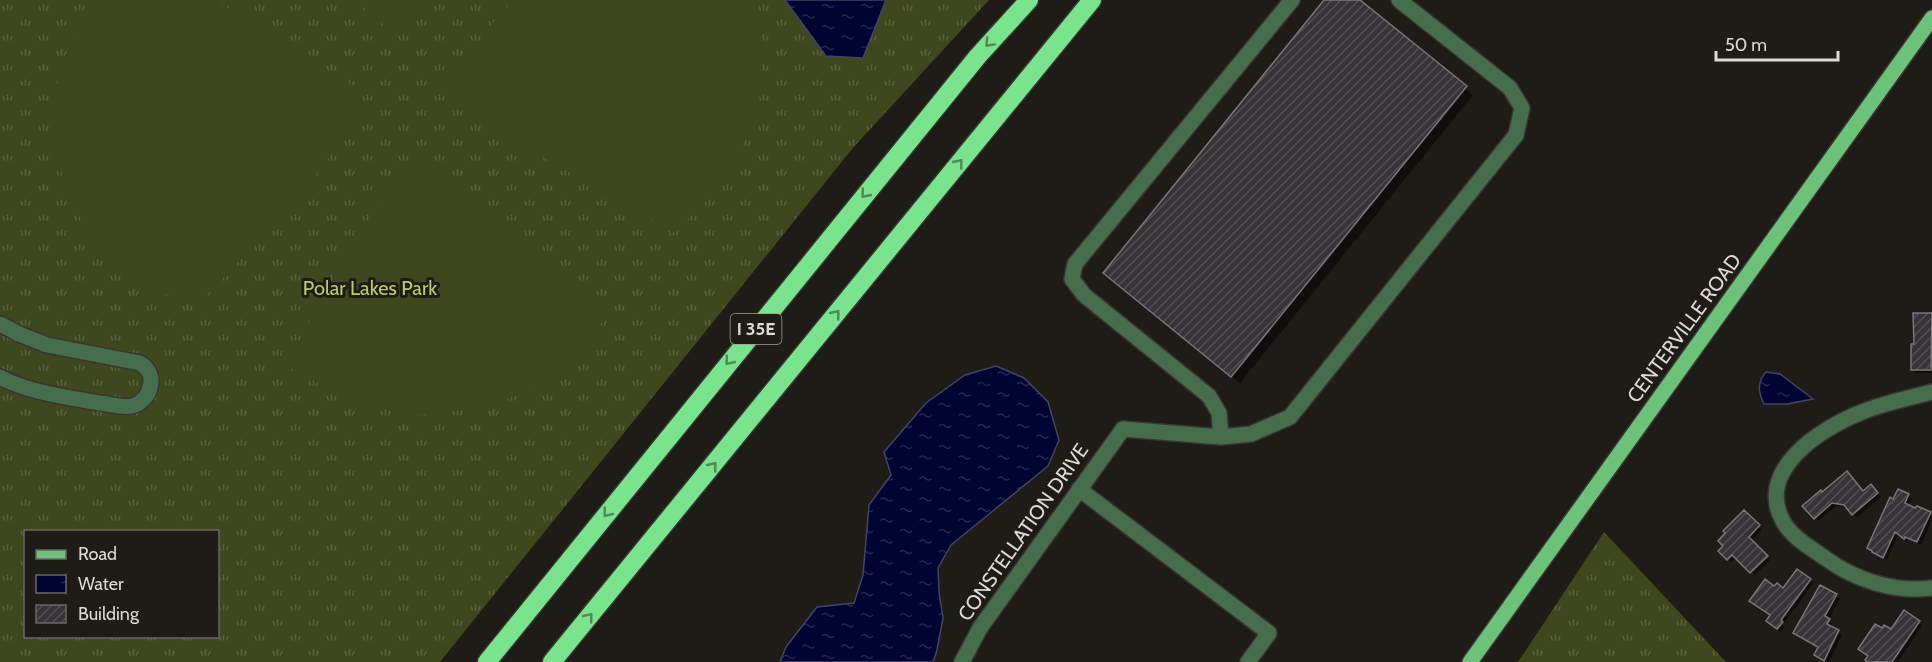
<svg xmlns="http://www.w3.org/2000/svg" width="1932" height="662" viewBox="0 0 1932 662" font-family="Cabin,sans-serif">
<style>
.grass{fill:url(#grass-tufts);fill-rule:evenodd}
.pitch{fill:#3f471f}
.water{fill:url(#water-ripples);stroke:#424463;stroke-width:1.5}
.shadow{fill:#0007}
.building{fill:url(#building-hatch);stroke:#7a767b;stroke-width:1.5}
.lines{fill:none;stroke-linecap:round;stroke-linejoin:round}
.minor-casing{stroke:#393632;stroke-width:18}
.major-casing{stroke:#393632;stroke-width:18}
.highway-casing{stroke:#393632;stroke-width:21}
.minor{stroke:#466e4c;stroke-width:15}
.major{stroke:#6cc27b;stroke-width:15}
.highway{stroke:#7ae38d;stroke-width:18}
.oneway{stroke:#518958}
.labels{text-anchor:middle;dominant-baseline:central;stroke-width:6;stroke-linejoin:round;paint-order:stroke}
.shield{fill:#1f1b17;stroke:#a3a09d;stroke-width:1.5}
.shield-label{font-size:18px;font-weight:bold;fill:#dcd9d6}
.park-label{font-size:20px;fill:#b9cc6a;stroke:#1f1b17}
.street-label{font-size:20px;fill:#dcd9d6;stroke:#1f1b17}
</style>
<defs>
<pattern id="grass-tufts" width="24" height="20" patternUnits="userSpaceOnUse" patternTransform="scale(1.5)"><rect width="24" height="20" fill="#3f471f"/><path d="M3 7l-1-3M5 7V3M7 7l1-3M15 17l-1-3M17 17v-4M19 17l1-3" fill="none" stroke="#5a613f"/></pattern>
<pattern id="water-ripples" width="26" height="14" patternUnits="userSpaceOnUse" patternTransform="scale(1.5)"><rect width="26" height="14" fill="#000432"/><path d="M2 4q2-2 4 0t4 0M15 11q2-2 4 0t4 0" fill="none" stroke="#25284f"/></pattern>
<pattern id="building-hatch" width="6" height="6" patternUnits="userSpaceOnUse" patternTransform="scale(1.5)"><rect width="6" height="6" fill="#373338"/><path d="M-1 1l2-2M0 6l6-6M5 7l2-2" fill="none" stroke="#535054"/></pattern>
</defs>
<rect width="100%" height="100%" fill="#1f1b17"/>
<!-- grass -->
<path class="grass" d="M0,0h989l-137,149 -412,513h-440zM26,532h192v104h-192z
M1604,532l122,130h-208z"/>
<!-- pitch -->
<path class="pitch" d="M97,0h118l148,92 -1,21 -58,78 -108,116 -52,-22 -59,-55 -31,-76 4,-78 28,-65z
M354,0h70l-19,31h-14z
M514,0h234l14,39 -3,71 -32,69 -52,54 -151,-87 -73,-47 -1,-20 42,-55z
M410,158l21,2 182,149 -49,60 -68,36 -82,11 -78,-23 -51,-28 78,-137z"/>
<!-- water -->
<path class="water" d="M785,0h101l-23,58 -37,-2z
M996,366l28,12 24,24 11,38 -11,26 -97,79 -13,23 1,24 4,26 -6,32 -4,12h-153l6,-15 31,-40 37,-4 9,-28 6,-70 22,-30 -7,-23 42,-49 39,-28z
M1766,372l14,2 33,25 -26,5h-23c-6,-12 -7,-22 2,-32z"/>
<!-- shadow -->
<path class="shadow" d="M1326,0h32l115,95 -233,288 -128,-103z
M1915,315h17v58h-16l-3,-4 3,-23z
M1871,486l10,11 -24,20 -9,-9 -12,-2 -18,15 -13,-15 58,-14z
M1908,496l4,3 -4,7 22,7 2,3v4l-11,25 -12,-5 -1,1 -10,-7 -11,26 -10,-5 -9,-8 26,-46z
M1744,512l18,18 -11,11 19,19 -15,15 -19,-18 -5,5 -11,-11z
M1810,580l3,4 -30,41 2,2 -4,5 -10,-8v-8l-16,-12 20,-16 9,2z
M1836,595l4,4 -12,21 5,4 -2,3 11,8 -13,27h-3l-11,-7 4,-7 -24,-15z
M1919,622l3,4 -24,36h-30l14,-32 9,1z"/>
<!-- building -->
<path class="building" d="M1324,0h36l107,86 -236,291 -128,-104z
M1913,313h19l-1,57h-20v-26h3z
M1847,471l16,20 8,-7 7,9 -26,22 -8,-10 -12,-2 -18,16 -12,-13 19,-16 1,2z
M1898,489l11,5 -4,9 10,5 2,-2 14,6 -14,30 -12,-5 -1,2 -9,-7 -12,26 -11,-6v-1l-5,-3 23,-51 3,2z
M1744,510l16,15 -11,12 19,19 -18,17 -18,-18 -5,5 -9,-9 5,-5 -5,-5 7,-8 -2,-2z
M1797,569l14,10 -30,41 2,2 -6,7 -11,-8 4,-6 -21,-14 16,-22 9,7 3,-3 6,5z
M1820,585l17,9 -12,22 5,3 -3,5 12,6 -15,31 -10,-6 4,-8 -25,-14z
M1904,610l16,11 -28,41h-25l-2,-2 3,-4 -10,-7 17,-25 7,4 2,-3 7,4z"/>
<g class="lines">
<!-- minor casing -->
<g class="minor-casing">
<path id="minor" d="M0,324l19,10 28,11 93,18c9,6 13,13 10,24 -1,8 -9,17 -18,19 -10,2 -22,-2 -32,-3 -33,-6 -70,-10 -100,-26
M1932,392c-24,6 -48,11 -70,20 -41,16 -109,59 -78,111 9,15 27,25 41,35 30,22 70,35 107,30
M1221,437l-2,-24 -10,-17 -125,-101 -12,-16 3,-15 217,-264
M1079,489l190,144 -21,29
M962,662l18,-34 143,-199 98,8 30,-3 39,-17 226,-282 6,-27 -12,-20 -111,-88"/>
</g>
<!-- major casing -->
<g class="major-casing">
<path id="major" d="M1470,662l462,-644"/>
</g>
<!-- highway casing -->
<g class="highway-casing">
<path id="highway" d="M487,662l491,-606 51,-56
M552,662l540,-662"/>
</g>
<!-- minor -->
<use href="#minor" class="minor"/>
<!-- major -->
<use href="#major" class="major"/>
<!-- highway -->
<use href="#highway" class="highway"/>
</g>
<!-- one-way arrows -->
<defs><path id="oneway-chevron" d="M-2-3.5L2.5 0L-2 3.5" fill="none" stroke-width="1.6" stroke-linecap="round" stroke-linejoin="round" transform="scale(1.5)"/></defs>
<g class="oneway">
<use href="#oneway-chevron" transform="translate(989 43) rotate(133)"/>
<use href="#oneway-chevron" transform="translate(959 163) rotate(-51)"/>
<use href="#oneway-chevron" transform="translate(865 194) rotate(129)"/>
<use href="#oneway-chevron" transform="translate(836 314) rotate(-51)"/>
<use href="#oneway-chevron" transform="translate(729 361) rotate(129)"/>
<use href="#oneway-chevron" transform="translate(713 466) rotate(-51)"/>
<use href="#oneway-chevron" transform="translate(607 513) rotate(129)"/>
<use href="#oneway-chevron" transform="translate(589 617) rotate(-51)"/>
</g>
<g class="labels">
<!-- shield labels -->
<rect class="shield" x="730.5" y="314" width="51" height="30" rx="4.5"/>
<g class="shield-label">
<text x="756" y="329">I 35E</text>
</g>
<!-- park labels -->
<g class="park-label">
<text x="370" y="288">Polar Lakes Park</text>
</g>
<!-- street labels -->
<g class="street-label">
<text transform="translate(1684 328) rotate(-54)">CENTERVILLE ROAD</text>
<text transform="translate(1023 532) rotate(-55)">CONSTELLATION DRIVE</text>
</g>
</g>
<!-- legend -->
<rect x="24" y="530" width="195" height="108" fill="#1f1b17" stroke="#6b6763" stroke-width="1.5"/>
<rect x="36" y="550" width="30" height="9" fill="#6cc27b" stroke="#6b6763" stroke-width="1.5"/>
<text x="78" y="560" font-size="18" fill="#dcd9d6">Road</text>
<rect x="36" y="575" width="30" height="18" fill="url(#water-ripples)" stroke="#6b6763" stroke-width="1.5"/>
<text x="78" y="590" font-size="18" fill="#dcd9d6">Water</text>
<rect x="36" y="605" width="30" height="18" fill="url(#building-hatch)" stroke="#6b6763" stroke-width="1.5"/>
<text x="78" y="620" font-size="18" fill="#dcd9d6">Building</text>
<!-- scale -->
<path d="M1716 51v9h122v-9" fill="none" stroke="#dcd9d6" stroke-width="3"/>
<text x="1725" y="51" font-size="18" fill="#dcd9d6" stroke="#1f1b17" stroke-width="4.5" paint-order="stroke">50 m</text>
</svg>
